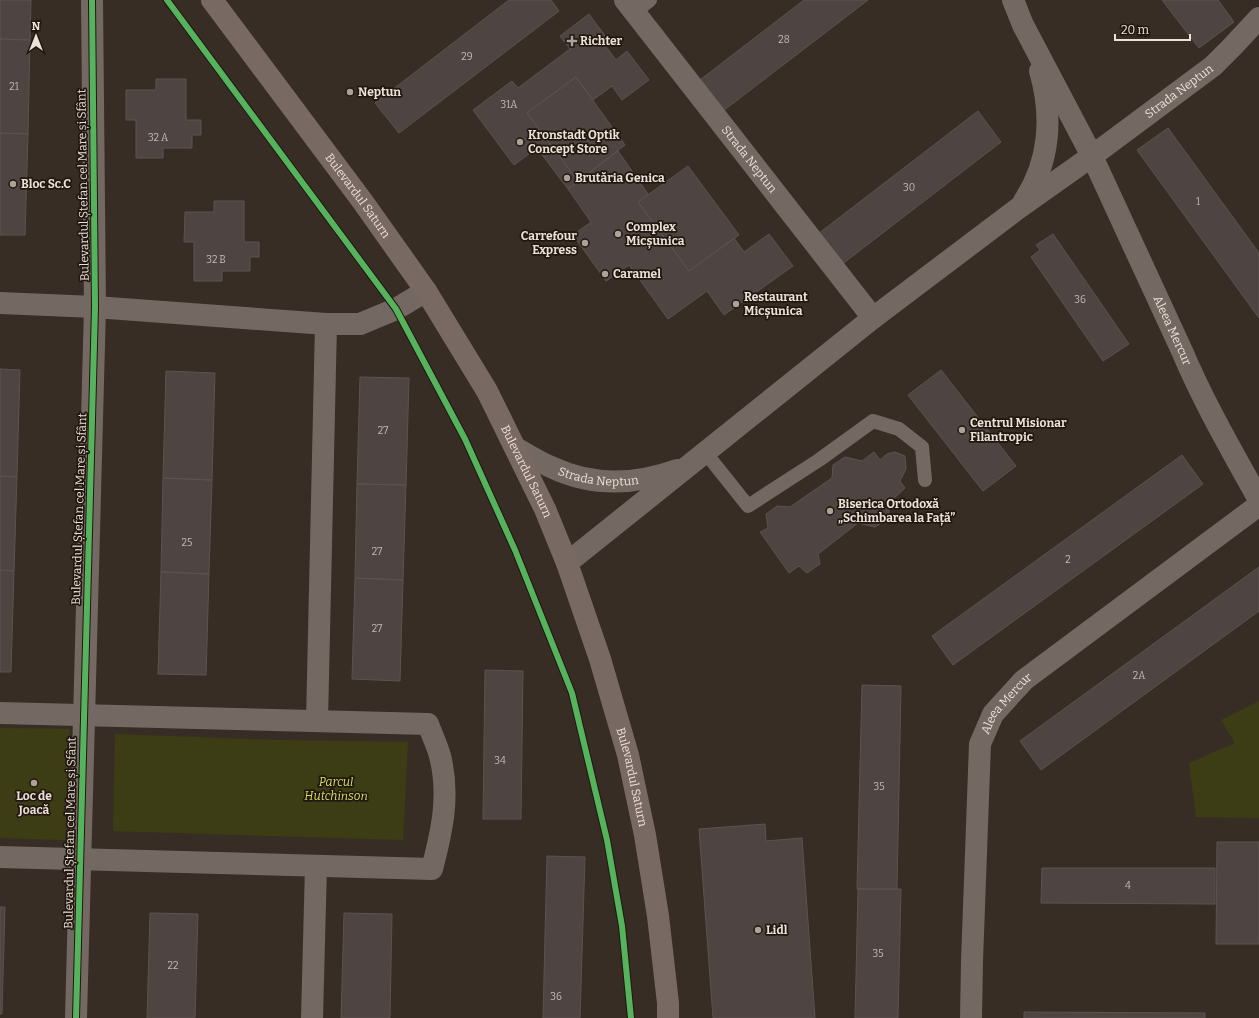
<svg xmlns="http://www.w3.org/2000/svg" width="1259" height="1018" viewBox="0 0 1259 1018" font-family="Bitter,serif">
<style>
.green{fill:#3c3d15}
.building{fill:#4e4442;stroke:#5d5250}
.lines{fill:none;stroke-linecap:round;stroke-linejoin:round}
.service{stroke:#746862;stroke-width:14}
.minor{stroke:#746862;stroke-width:22}
.secondary{stroke:#786962;stroke-width:22}
.cycleway-casing{stroke:#201710;stroke-width:8}
.cycleway{stroke:#56b35d;stroke-width:6}
.poi-dot{fill:#aea198;stroke:#201710;stroke-width:1.5}
.labels{text-anchor:middle;dominant-baseline:central;stroke-width:3.5;stroke-linejoin:round;paint-order:stroke}
.number-label{font-size:10px;fill:#c5b9b1}
.poi-label{font-size:12px;font-weight:bold;fill:#ede0d6;stroke:#201710;text-anchor:start}
.street-label{font-size:12px;fill:#ede0d6;stroke:#201710}
.park-label{font-size:12px;font-style:italic;fill:#d7de61;stroke:#201710}
</style>
<rect width="100%" height="100%" fill="#382d24"/>
<!-- green -->
<path class="green" d="M1259,701v117l-63,-1 -7,-54 46,-20 -14,-23z
M0,728l70,1 -5,111 -65,-2z
M115,734l163,6 130,2 -5,98 -290,-9z"/>
<!-- building -->
<path class="building" d="M0,0h31l-1,40 -30,-1z
M509,0h42l8,11 -160,122 -24,-30z
M804,0h64l-145,111 -23,-31z
M1162,0h56l16,22 -35,26z
M589,14l20,27 -5,3 12,16 11,-9 22,29 -27,20 -10,-14 -19,14 -17,-23 -49,36 51,68 -10,8 -31,-41 -23,17 -41,-55 39,-29 6,7 52,-39 -10,-13z
M0,39l30,1 -2,94 -28,-1z
M576,77l49,68 -47,36 -51,-68z
M156,79h30v41h15v15h-9v13h-29v10h-27v-38h-10v-30h30z
M978,111l23,31 -160,123 -23,-31z
M1168,128l91,125v65l-122,-168z
M0,133l28,1 -3,101h-25z
M618,151l30,43 -10,8 51,69 45,-33 10,14 25,-18 24,32 -69,49 -17,-24 -39,28 -39,-54 -23,16 -33,-46 18,-13 -23,-33z
M688,166l51,69 -50,36 -51,-69z
M214,201h30v41h15v15h-9v14h-28v10h-28v-39h-10l1,-30h29z
M1053,234l76,110 -26,17 -72,-104 9,-7 -4,-5z
M0,369l20,1 -3,107 -17,-1z
M941,370l75,96 -33,25 -75,-96z
M166,371l49,2 -3,107 -49,-2z
M360,377l49,1 -3,107 -49,-1z
M874,452l6,8 7,-6 8,-2 10,4 1,13 -6,12 5,7 -15,14 -2,17 -13,8 -17,-4 -40,31 2,10 -13,9 -8,-7 -10,7 -29,-41 8,-4 -2,-14 11,-8 13,1 42,-29 1,-13 12,-8 17,4z
M1182,455l21,29 -250,181 -21,-29z
M0,476l17,1 -3,94 -14,-1z
M163,478l49,2 -3,94 -48,-2z
M357,484l49,1 -3,95 -48,-2z
M1259,567v44l-218,159 -21,-29z
M0,570l14,1 -3,101h-11z
M161,572l48,2 -3,101 -48,-1z
M355,578l48,2 -3,101 -48,-2z
M485,670l38,1 -2,148h-38z
M862,685l39,1 -4,203h-40z
M765,824l1,17 36,-3 13,180h-102l-14,-189z
M1217,842h42v102h-43z
M547,856l38,1 -5,161h-37z
M1042,868h173v36l-174,-1z
M858,889h43l-3,129h-43z
M0,907h5l-3,107h-2z
M150,913l48,1 -3,104h-48z
M344,913l48,1 -2,104h-49z
M1024,1012l181,1v5h-181z"/>
<g class="lines">
<!-- service -->
<path class="service" d="M635,12l15,-12
M705,452l43,54 71,-46 54,-39 26,8 23,18 3,33"/>
<!-- minor -->
<g class="minor">
<path id="s1" d="M625,0l248,318"/>
<path id="s2" d="M1013,0l10,25 69,131 90,195c22,52 50,100 77,149"/>
<path d="M1024,201c26,-39 29,-85 16,-130"/>
<path d="M0,303l95,4 231,17h34l36,-15 30,-18"/>
<path id="s3" d="M516,448c12,7 23,14 35,19 42,20 84,18 126,3"/>
<path id="s4" d="M567,563l306,-245 147,-111 72,-51 121,-90 19,-19 27,-29"/>
<path d="M0,713l428,11c4,11 9,21 12,32 10,39 2,75 -8,113l-432,-12"/>
<path d="M317,721l9,-397"/>
<path d="M76,1018l19,-711 -3,-307"/>
<path d="M312,1018l4,-152"/>
<path id="s5" d="M971,1018l1,-57 8,-217 13,-30 31,-34 235,-175"/>
</g>
<!-- secondary -->
<path class="secondary" id="s6" d="M212,0l151,202 63,89 61,100 58,118 22,54 33,96 28,96 17,80 13,81 10,87v15"/>
<!-- cycleway casing -->
<g class="cycleway-casing">
<path id="cycleway" d="M167,0l229,309 69,130 50,111 57,143 35,147 15,86 9,92
M76,1018l19,-711 -3,-307"/>
</g>
<!-- cycleway -->
<use href="#cycleway" class="cycleway"/>
</g>
<!-- markers -->
<g class="poi-dot">
<path d="M570 35h4v4h4v4h-4v4h-4v-4h-4v-4h4z"/>
<circle cx="350" cy="92" r="4"/>
<circle cx="520" cy="142" r="4"/>
<circle cx="567" cy="178" r="4"/>
<circle cx="13" cy="184" r="4"/>
<circle cx="618" cy="234" r="4"/>
<circle cx="585" cy="243" r="4"/>
<circle cx="605" cy="274" r="4"/>
<circle cx="736" cy="304" r="4"/>
<circle cx="962" cy="430" r="4"/>
<circle cx="830" cy="511" r="4"/>
<circle cx="34" cy="783" r="4"/>
<circle cx="758" cy="930" r="4"/>
</g>
<g class="labels">
<!-- number labels -->
<g class="number-label">
<text x="784" y="40">28</text>
<text x="467" y="57">29</text>
<text x="14" y="87">21</text>
<text x="509" y="105">31A</text>
<text x="158" y="138">32 A</text>
<text x="909" y="188">30</text>
<text x="1198" y="202">1</text>
<text x="216" y="260">32 B</text>
<text x="1080" y="300">36</text>
<text x="383" y="431">27</text>
<text x="187" y="543">25</text>
<text x="377" y="552">27</text>
<text x="1068" y="560">2</text>
<text x="377" y="629">27</text>
<text x="1139" y="676">2A</text>
<text x="500" y="761">34</text>
<text x="879" y="787">35</text>
<text x="1128" y="886">4</text>
<text x="878" y="954">35</text>
<text x="173" y="966">22</text>
<text x="556" y="997">36</text>
</g>
<!-- poi labels -->
<g class="poi-label">
<text x="580" y="41">Richter</text>
<text x="358" y="92">Neptun</text>
<text x="528" y="135">Kronstadt Optik<tspan x="528" dy="14">Concept Store</tspan></text>
<text x="575" y="178">Brutăria Genica</text>
<text x="21" y="184">Bloc Sc.C</text>
<text x="626" y="227">Complex<tspan x="626" dy="14">Micșunica</tspan></text>
<text x="577" y="236" text-anchor="end">Carrefour<tspan x="577" dy="14">Express</tspan></text>
<text x="613" y="274">Caramel</text>
<text x="744" y="297">Restaurant<tspan x="744" dy="14">Micșunica</tspan></text>
<text x="970" y="423">Centrul Misionar<tspan x="970" dy="14">Filantropic</tspan></text>
<text x="838" y="504">Biserica Ortodoxă<tspan x="838" dy="14">„Schimbarea la Față”</tspan></text>
<text x="34" y="796" text-anchor="middle">Loc de<tspan x="34" dy="14">Joacă</tspan></text>
<text x="766" y="930">Lidl</text>
</g>
<!-- street labels -->
<g class="street-label">
<text stroke="none"><textPath href="#s4" startOffset="773">Strada Neptun</textPath></text>
<text stroke="none"><textPath href="#s1" startOffset="202">Strada Neptun</textPath></text>
<text transform="translate(83 185) rotate(-91)">Bulevardul Ștefan cel Mare și Sfânt</text>
<text stroke="none"><textPath href="#s6" startOffset="244">Bulevardul Saturn</textPath></text>
<text stroke="none"><textPath href="#s2" startOffset="367">Aleea Mercur</textPath></text>
<text stroke="none"><textPath href="#s6" startOffset="568">Bulevardul Saturn</textPath></text>
<text stroke="none"><textPath href="#s3" startOffset="89">Strada Neptun</textPath></text>
<text transform="translate(79 509) rotate(-88)">Bulevardul Ștefan cel Mare și Sfânt</text>
<text stroke="none"><textPath href="#s5" startOffset="323">Aleea Mercur</textPath></text>
<text stroke="none"><textPath href="#s6" startOffset="892">Bulevardul Saturn</textPath></text>
<text transform="translate(70 833) rotate(-89)">Bulevardul Ștefan cel Mare și Sfânt</text>
</g>
<!-- park labels -->
<g class="park-label">
<text x="336" y="782">Parcul<tspan x="336" dy="14">Hutchinson</tspan></text>
</g>
</g>
<!-- north arrow -->
<g transform="translate(36 36)" stroke="#201710" stroke-width="3" paint-order="stroke">
<path d="M0-3L7 15L0 10L-7 15Z" fill="#ede0d6"/>
<text y="-6" font-size="11" font-weight="bold" text-anchor="middle" fill="#ede0d6">N</text>
</g>
<!-- scale -->
<path d="M1115 34v6h75v-6" fill="none" stroke="#ede0d6" stroke-width="2"/>
<text x="1121" y="34" font-size="12" fill="#ede0d6" stroke="#201710" stroke-width="3" paint-order="stroke">20 m</text>
</svg>
